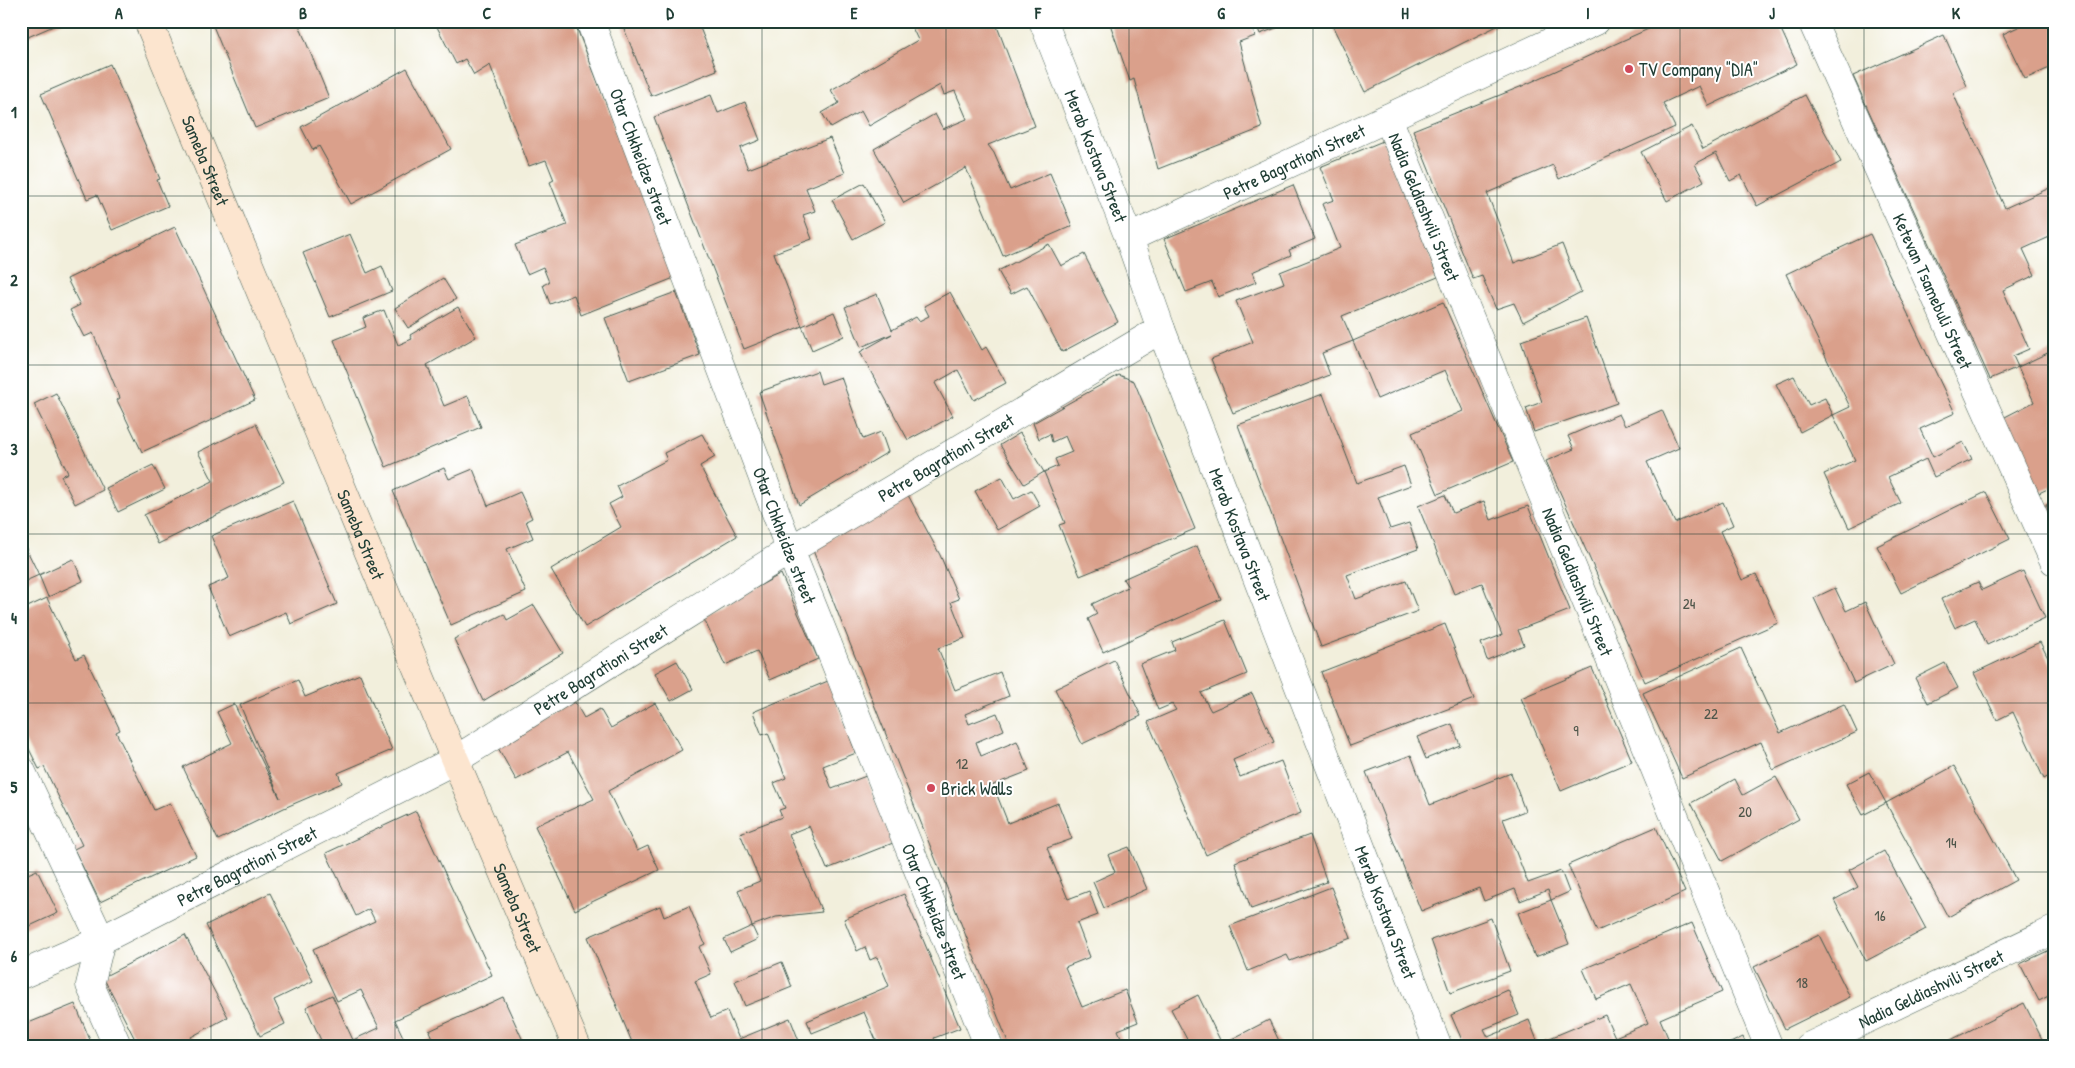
<svg xmlns="http://www.w3.org/2000/svg" width="2075" height="1068" viewBox="0 0 2075 1068" font-family="'Patrick Hand',sans-serif">
<style>
.building{fill:#daa08b}
.lines{fill:none;stroke-linecap:round;stroke-linejoin:round}
.street-casing{stroke:#3f584d;stroke-width:29}
.secondary-casing{stroke:#3f584d;stroke-width:29}
.street{stroke:#fff;stroke-width:28}
.secondary{stroke:#fce5cf;stroke-width:28}
.grid{fill:none;stroke:#1f3d34;stroke-width:1;stroke-opacity:0.55}
.poi-dot{fill:#d1495b;stroke:#fff;stroke-width:2}
.labels{text-anchor:middle;dominant-baseline:central;stroke-width:4;stroke-linejoin:round;paint-order:stroke}
.number-label{font-size:15px;fill:#4e564a}
.poi-label{font-size:18px;fill:#1f3d34;stroke:#fff;text-anchor:start}
.street-label{font-size:18px;fill:#1f3d34;stroke:#fff}
.neatline{fill:none;stroke:#1f3d34;stroke-width:2}
.grid-label{font-size:16px;text-anchor:middle;font-weight:bold;fill:#1f3d34}
</style>
<rect width="100%" height="100%" fill="#fff"/>
<filter id="ink" filterUnits="userSpaceOnUse"><feTurbulence type="fractalNoise" baseFrequency=".02" numOctaves="2"/><feDisplacementMap in="SourceGraphic" scale="10" xChannelSelector="R" yChannelSelector="G"/><feConvolveMatrix kernelMatrix="1 2 1 2 8 2 1 2 1" color-interpolation-filters="sRGB"/></filter>
<filter id="wash" filterUnits="userSpaceOnUse"><feTurbulence type="fractalNoise" baseFrequency=".0096" numOctaves="4" result="noise"/><feDisplacementMap in="SourceGraphic" scale="20" xChannelSelector="R" yChannelSelector="G"/><feGaussianBlur stdDeviation="1.12" result="paint"/><feColorMatrix in="noise" values="0 0 0 0 0 0 0 0 0 0 0 0 0 0 0 0 0 1.4 0 .05"/><feComposite in="paint" operator="in"/></filter>
<g filter="url(#wash)">
<rect width="100%" height="100%" fill="#f2efdc"/>
<g id="blocks">
<!-- building -->
<path class="building" d="M21,21h44l-44,19z
M211,21h96l-8,4 30,73 -74,30z
M434,21h140l100,257 -93,37 -7,-20 -24,9 -7,-19 6,-3 -6,-15 -16,7 -12,-29 52,-20 -17,-43 4,-2 -8,-20 -17,6 -39,-101 -16,10 -9,-16 -9,5z
M621,21h82l-5,2 19,47 -66,26z
M909,21h86l40,105 -47,19 6,8 16,37 40,-17 22,53 -69,30 -37,-88 -62,35 -30,-54 61,-35 8,15 24,-10 -12,-28 -11,4 -4,-10 -71,41 -8,-15 -30,17 -9,-15 17,-10 -8,-13 87,-50z
M1109,21h141l5,15 -16,6 23,86 -104,41 -24,-90 -4,2z
M1255,21h28l1,4 -24,9z
M1330,21h177l-142,71z
M1666,21h111l20,43 -88,42 -10,-20 -36,17 12,24 -116,52 -6,-14 -66,28 27,70 48,-19 19,48 -58,30 -9,-19 -18,6 -14,-33 -9,3 -60,-149 107,-43z
M2031,21h23v45l-29,13 -22,-45z
M1944,35l23,51 -14,7 52,115 49,-22v49l-31,14 12,26 -32,15 26,59 -16,7 5,11 -28,12 -137,-303z
M110,64l50,115 -3,1 11,26 -56,24 -15,-35 -10,4 -46,-105z
M407,68l44,81 -100,55 -32,-58 -6,4 -12,-23z
M711,95l7,18 27,-11 15,38 -20,8 8,21 82,-31 15,35 -39,15 9,23 -12,4 9,24 -38,14 28,73 -58,23 -90,-232z
M1805,95l36,67 -84,44 -16,-31 -11,6 -14,-28 -21,11 9,17 -37,20 -26,-49 51,-26 11,23z
M1383,141l55,136 -96,39 11,25 -31,12 8,22 -97,38 -22,-54 42,-17 -17,-41 48,-18 -4,-11 60,-24 -18,-44 12,-4 -14,-33z
M864,183l21,39 -32,17 -21,-39z
M1293,185l22,54 -26,11 2,5 -39,17 4,10 -38,15 -6,-15 -26,10 -22,-53z
M175,227l80,173 -113,52 -25,-52 3,-2 -27,-65 -9,4 -14,-27 10,-5 -13,-26z
M350,234l17,39 15,-7 10,25 -62,26 -27,-64z
M1870,234l85,179 -35,16 13,28 30,-15 9,17 -38,18 -8,-18 -38,18 13,26 -52,25 -25,-54 31,-14 -22,-45 17,-8 -64,-133z
M1049,244l12,22 23,-12 34,68 -56,30 -35,-66 -16,8 -13,-23z
M443,278l13,21 -48,29 -13,-20z
M676,292l24,63 -71,26 -24,-63z
M950,292l32,58 4,-3 20,36 -32,17 -16,-30 -23,13 18,33 -45,24 -48,-88 32,-18 -31,13 -16,-40 32,-13 15,36 24,-13 3,4 10,-5 -5,-10z
M1443,302l70,160 -75,32 -26,-61 51,-22 -18,-41 -68,29 -24,-58z
M458,307l18,30 -49,28 17,41 24,-10 13,31 -95,40 -52,-127 32,-13 -3,-9 21,-8 14,35 14,-6 -2,-4z
M834,312l10,24 -32,14 -10,-24z
M1586,318l31,85 -83,29 -8,-24 16,-6 -21,-61z
M2054,344v142l-15,7 -36,-75 31,-16 -16,-35 36,-17 -3,-5z
M817,371l4,13 20,-7 22,62 18,-7 7,20 -89,53 -40,-113z
M1119,375l15,6 61,148 -115,47 -21,-51 6,-2 -21,-51 14,-6 -3,-7 17,-7 -7,-16 -13,6 -2,-8 -11,5 -6,-16z
M1794,376l15,29 16,-7 8,17 -33,17 -24,-48z
M56,393l47,97 -28,14 -14,-28 7,-3 -34,-69z
M1323,394l34,89 47,-17 7,19 -33,12 12,32 19,-6 9,26 -71,26 9,24 50,-18 12,30 -97,36 -83,-222z
M1662,410l17,38 -32,14 28,61 48,-21 10,23 -13,6 22,49 14,-6 22,49 -133,59 -99,-221 28,-12 -6,-13 51,-22 6,12z
M256,424l28,58 -126,62 -14,-29 69,-34 -15,-29z
M1020,433l24,39 -20,12 -24,-39z
M702,434l13,23 -15,9 37,70 -152,91 -34,-58 70,-42 -12,-23 13,-7 -5,-11 50,-26 -3,-7z
M153,465l12,24 -47,23 -12,-24z
M444,468l5,11 24,-10 15,37 32,-14 12,26 -6,3 7,17 -26,11 19,43 -75,33 -58,-134z
M1002,477l12,22 17,-9 9,16 -43,24 -22,-39z
M1986,492l24,47 -109,54 -24,-47z
M908,495l32,60 19,44 -8,3 14,36 -27,10 17,42 45,-18 9,24 -44,18 4,10 28,-11 7,17 -28,12 5,14 36,-15 12,30 -36,14 15,38 50,-20 14,36 -25,9 21,51 21,-8 9,24 -21,8 13,34 -25,10 17,40 43,-17 13,32 -20,8 7,17h-115l-198,-499z
M1445,495l8,18 31,-12 7,19 37,-14 42,104 -52,20 6,15 -37,15 -6,-17 21,-8 -20,-52 -28,11 -36,-88z
M293,501l44,103 -46,20 -5,-12 -57,25 -21,-50 21,-9 -18,-42z
M2054,502v19l-8,-16z
M21,538l18,37 -18,8z
M1197,546l24,53 -118,53 -15,-33 9,-5 -5,-10 36,-17 -5,-8z
M73,559l10,22 -35,16 -9,-22z
M2023,571l22,47 -58,27 -12,-26 -20,9 -14,-29 37,-17 4,8z
M781,574l37,85 -48,21 -13,-29 -32,14 -22,-48z
M1835,588l11,23 19,-9 29,62 -40,19 -40,-85z
M47,598l29,61 8,-4 36,75 -4,2 38,78 16,-7 26,53 -96,46 -26,-53 8,-4 -38,-78 -5,2 -18,-36v-123z
M534,605l29,48 -80,48 -29,-62 50,-25 3,6z
M1225,620l22,54 -46,19 10,18 41,-18 22,49 -41,18 7,17 41,-16 20,52 -38,15 -57,27 -58,-133 28,-12 -4,-6 -14,6 -18,-46 35,-14 -3,-8z
M1445,624l29,75 -124,47 -29,-74z
M2040,642l14,28v103l-10,6 -31,-67 -16,8 -23,-47z
M1741,648l39,85 64,-29 13,28 -84,38 -12,-28 -79,36 -39,-85z
M1114,660l27,56 -59,28 -27,-55z
M677,661l16,28 -22,12 -16,-28z
M1945,663l13,25 -30,15 -13,-25z
M1592,668l40,93 -71,30 -40,-93z
M360,674l32,76 -54,23 4,10 -58,25 -66,32 -35,-73 49,-24 -15,-31 17,-8 46,94 -40,-93 58,-25 7,17z
M828,681l28,72 -33,13 9,23 34,-13 27,67 -66,26 -18,-43 -20,8 33,78 -46,5 -24,9 -14,-36 22,-9 -20,-48 42,-16 -3,-7 6,-2 -11,-25 12,-5 -18,-45 -6,2 -9,-23z
M573,699l11,19 16,-9 11,19 44,-25 27,47 -74,41 29,60 11,-5 11,24 -84,40 -40,-84 59,-27 -26,-47 -52,28 -19,-34z
M1452,724l8,21 -34,14 -9,-22z
M1411,755l19,50 81,-32 14,38 -22,8 25,64 33,-12 8,21 -18,8 -3,-10 -28,11 -5,-12 -31,12 -5,-13 -58,23 -55,-139z
M1954,766l62,114 -68,37 -62,-114 -23,12 -17,-31 23,-12 17,31z
M1776,777l23,42 -77,42 -31,-58 44,-24 8,16z
M416,811l76,164 -97,45 13,27h-84l-18,-40 26,-12 21,45 26,-12 -18,-38 -24,11 -24,-52 62,-28 -6,-12 -13,7 -30,-63z
M1656,827l29,65 -88,39 -29,-66z
M1310,835l17,47 -76,27 -16,-47z
M1129,847l18,42 -43,19 -11,-26 22,-10 -7,-17z
M1884,851l42,78 -60,32 -32,-61 24,-13 -9,-17z
M37,870l21,43 -37,17v-53z
M1331,887l20,51 -61,23 -3,-6 -39,16 -18,-45z
M270,893l43,88 -39,19 11,24 -25,12 -54,-111z
M904,894l56,134 -26,10 4,9h-59l-15,-35 -52,21 -5,-12 82,-35 -12,-29 -7,3 -5,-13 -8,4 -13,-32z
M1551,900l18,44 -34,13 -17,-44z
M660,906l4,11 25,-11 16,38 -6,3 12,27 -16,7 16,37 16,-7 12,28 51,-21 9,23 -14,6h-151l-46,-110z
M1491,918l19,53 -60,22 -19,-53z
M1692,923l30,69 -62,27 12,28h-207l-14,-32 57,-25 11,25 -35,14 4,8 41,-17 9,23 67,-28 10,22 33,-14 -17,-39 -35,15 -13,-30z
M752,926l6,13 -28,13 -6,-13z
M185,935l43,82 -37,20 5,10h-57l-36,-70z
M1819,935l31,62 -65,32 -31,-62z
M2054,948v45l-15,8 -19,-37z
M782,962l10,25 -47,19 -10,-25z
M1198,995l24,49 47,-24 13,27h-91l-20,-38z
M503,997l23,50h-102l-2,-5 10,-4 -3,-7z
M2024,1003l22,44h-109z
M75,1004l18,43h-72v-21z
M1743,1037l4,10h-25z
M1882,1041l3,6h-14z"/>
</g>
</g>
<g filter="url(#ink)">
<use href="#blocks" fill-opacity="0" stroke="#3f584d" stroke-width="1"/>
<g class="lines">
<!-- street casing -->
<g class="street-casing">
<g id="street">
<path id="s1" d="M590,21l200,529 199,497"/>
<path id="s2" d="M1043,21l86,217 32,91 277,718"/>
<path id="s3" d="M1812,21l242,540"/>
<path id="s4" d="M1388,118l381,929"/>
<path id="s5" d="M1129,238l467,-217"/>
<path d="M21,770l80,170 -11,45 28,62"/>
<path id="s6" d="M21,975l80,-35 354,-180 335,-210 371,-221"/>
<path id="s7" d="M1808,1047l246,-117"/>
</g>
</g>
<!-- secondary casing -->
<g class="secondary-casing">
<g id="secondary">
<path id="s8" d="M148,21l307,739 122,287"/>
</g>
</g>
<!-- street -->
<use href="#street" class="street"/>
<!-- secondary -->
<use href="#secondary" class="secondary"/>
</g>
</g>
<!-- grid -->
<path class="grid" d="M211,21v1026M395,21v1026M578,21v1026M762,21v1026M946,21v1026M1129,21v1026M1313,21v1026M1497,21v1026M1680,21v1026M1864,21v1026M21,196h2033M21,365h2033M21,534h2033M21,703h2033M21,872h2033"/>
<!-- markers -->
<g class="poi-dot">
<circle cx="1629" cy="69" r="5"/>
<circle cx="931" cy="788" r="5"/>
</g>
<g class="labels">
<!-- number labels -->
<g class="number-label">
<text x="1689" y="603">24</text>
<text x="1711" y="713">22</text>
<text x="1576" y="730">9</text>
<text x="962" y="763">12</text>
<text x="1745" y="811">20</text>
<text x="1951" y="842">14</text>
<text x="1880" y="915">16</text>
<text x="1802" y="982">18</text>
</g>
<!-- poi labels -->
<g class="poi-label">
<text x="1639" y="69">TV Company "DIA"</text>
<text x="941" y="788">Brick Walls</text>
</g>
<!-- street labels -->
<g class="street-label">
<text stroke="none"><textPath href="#s2" startOffset="145">Merab Kostava Street</textPath></text>
<text stroke="none"><textPath href="#s1" startOffset="145">Otar Chkheidze street</textPath></text>
<text stroke="none"><textPath href="#s8" startOffset="151">Sameba Street</textPath></text>
<text stroke="none"><textPath href="#s5" startOffset="182">Petre Bagrationi Street</textPath></text>
<text stroke="none"><textPath href="#s4" startOffset="96">Nadia Geldiashvili Street</textPath></text>
<text stroke="none"><textPath href="#s3" startOffset="296">Ketevan Tsamebuli Street</textPath></text>
<text stroke="none"><textPath href="#s6" startOffset="1061">Petre Bagrationi Street</textPath></text>
<text stroke="none"><textPath href="#s2" startOffset="550">Merab Kostava Street</textPath></text>
<text stroke="none"><textPath href="#s8" startOffset="556">Sameba Street</textPath></text>
<text stroke="none"><textPath href="#s1" startOffset="550">Otar Chkheidze street</textPath></text>
<text stroke="none"><textPath href="#s4" startOffset="501">Nadia Geldiashvili Street</textPath></text>
<text stroke="none"><textPath href="#s6" startOffset="656">Petre Bagrationi Street</textPath></text>
<text stroke="none"><textPath href="#s6" startOffset="251">Petre Bagrationi Street</textPath></text>
<text stroke="none"><textPath href="#s8" startOffset="961">Sameba Street</textPath></text>
<text stroke="none"><textPath href="#s1" startOffset="955">Otar Chkheidze street</textPath></text>
<text stroke="none"><textPath href="#s2" startOffset="955">Merab Kostava Street</textPath></text>
<text stroke="none"><textPath href="#s7" startOffset="136">Nadia Geldiashvili Street</textPath></text>
</g>
</g>
<!-- margin -->
<rect width="2075" height="1068" fill="none" stroke="#fff" stroke-width="55"/>
<rect x="28" y="28" width="2020" height="1012" class="neatline"/>
<g class="grid-label">
<text x="119" y="19">A</text>
<text x="303" y="19">B</text>
<text x="487" y="19">C</text>
<text x="670" y="19">D</text>
<text x="854" y="19">E</text>
<text x="1038" y="19">F</text>
<text x="1221" y="19">G</text>
<text x="1405" y="19">H</text>
<text x="1588" y="19">I</text>
<text x="1772" y="19">J</text>
<text x="1956" y="19">K</text>
<text x="14" y="118">1</text>
<text x="14" y="286">2</text>
<text x="14" y="455">3</text>
<text x="14" y="624">4</text>
<text x="14" y="793">5</text>
<text x="14" y="962">6</text>
</g>
</svg>
